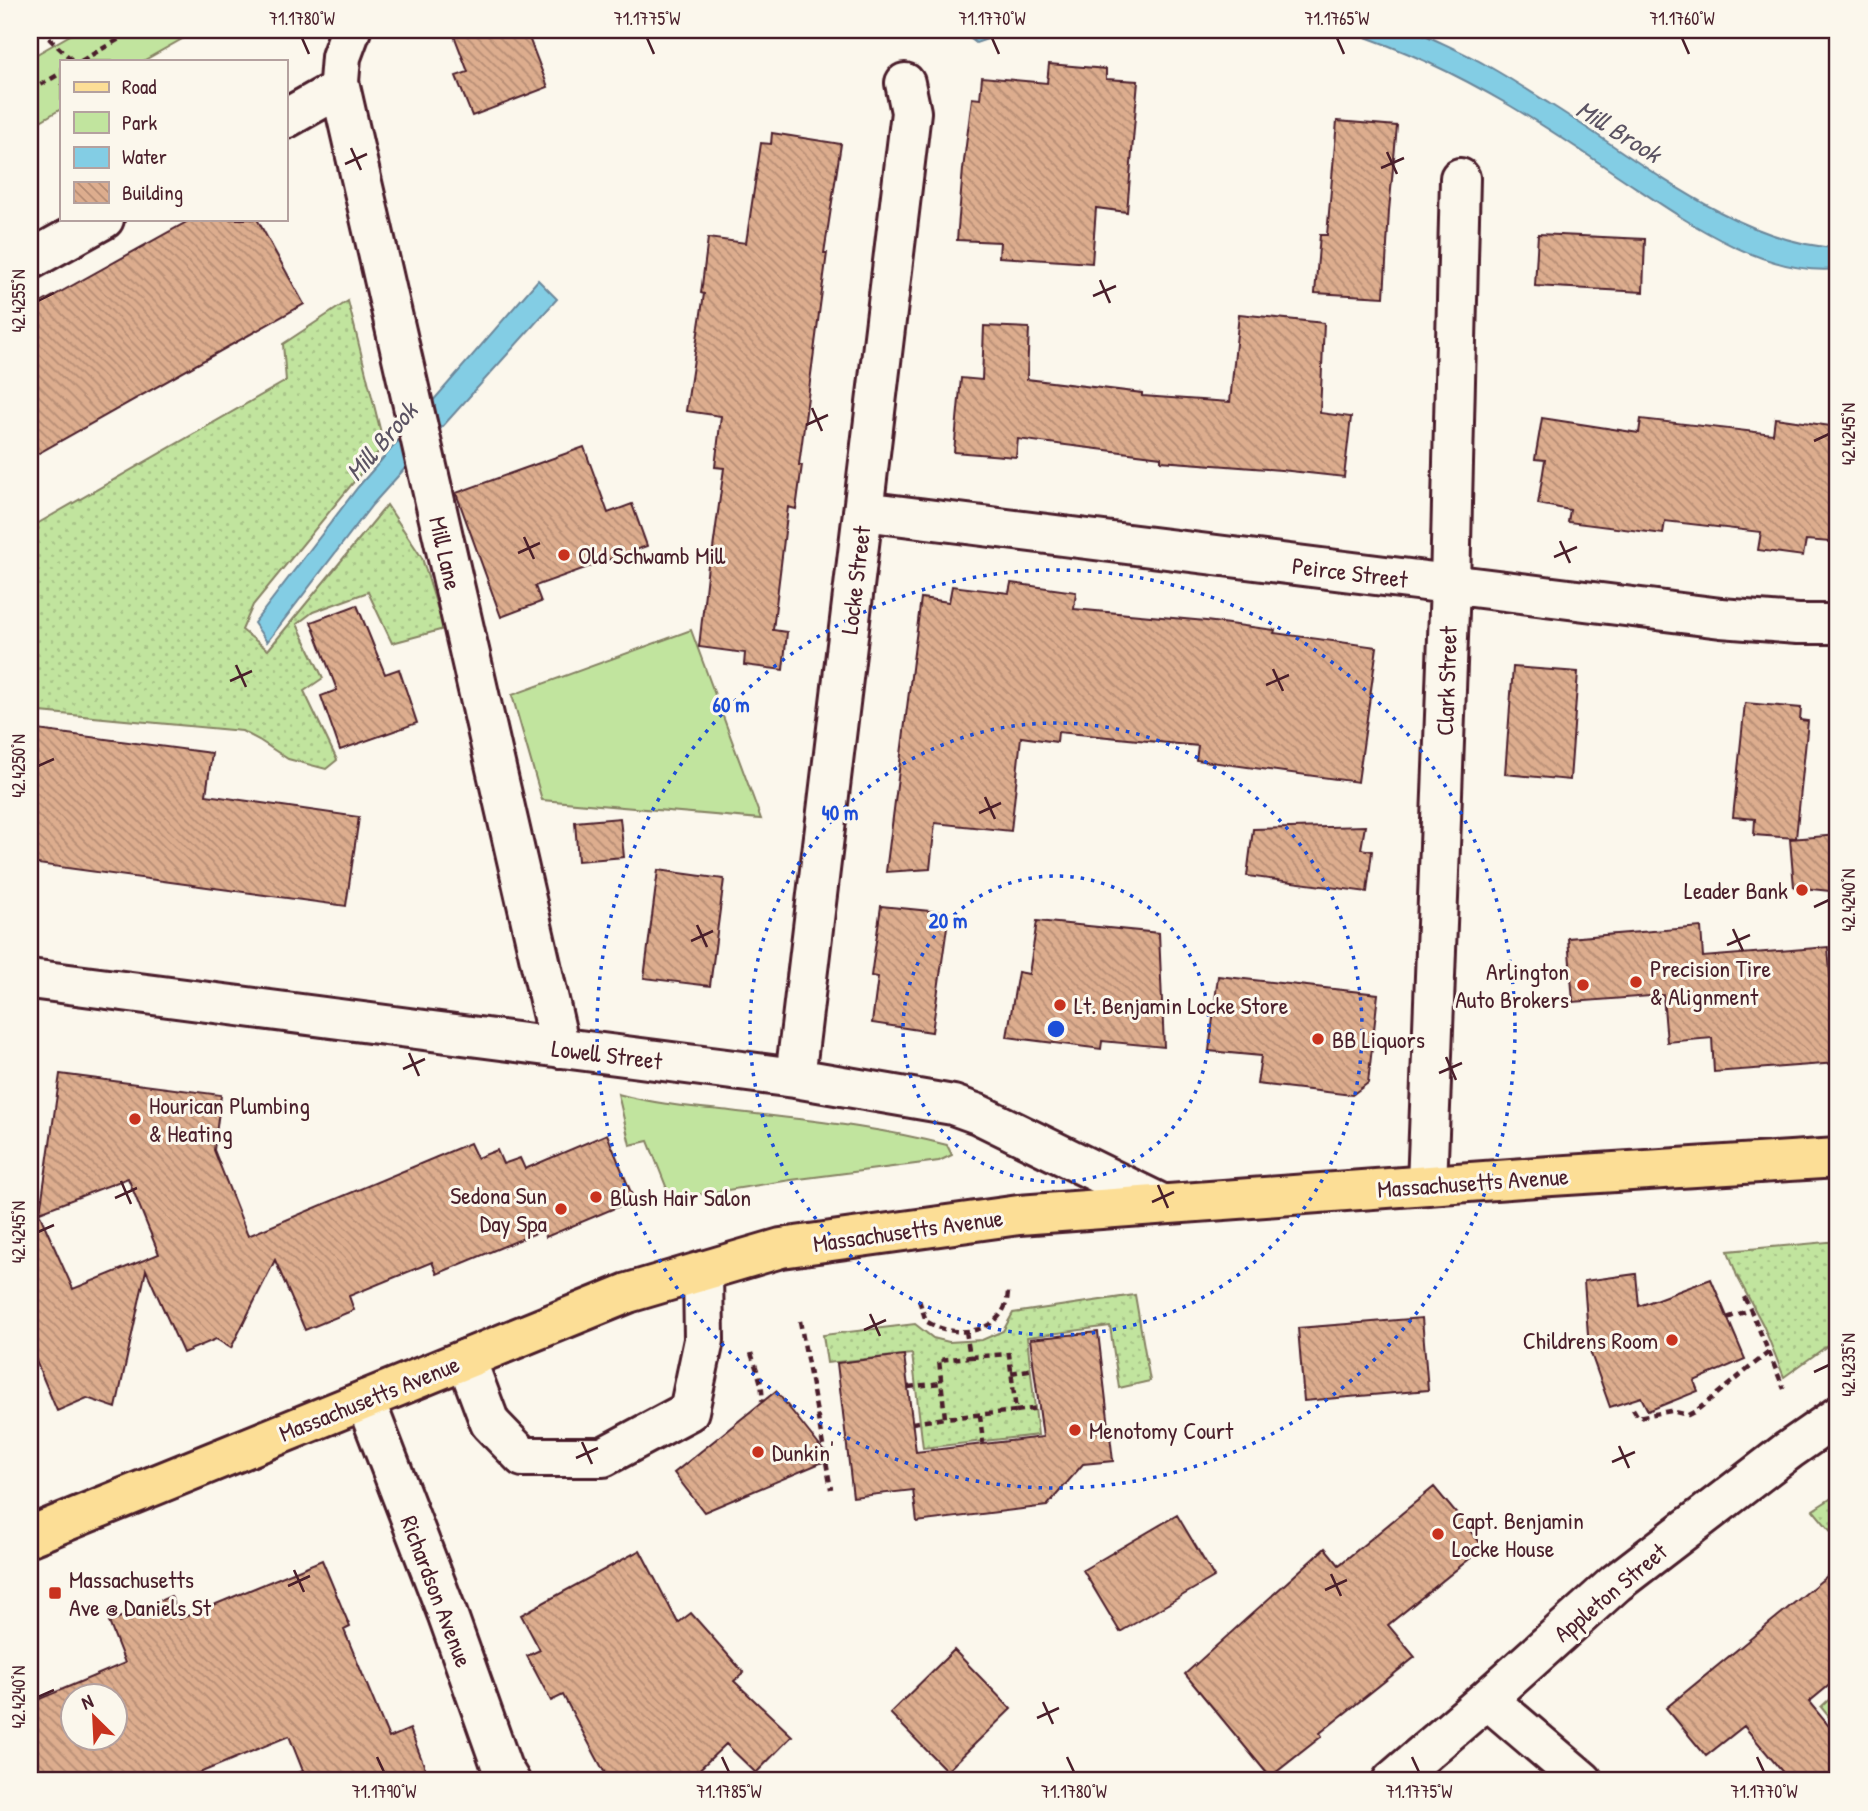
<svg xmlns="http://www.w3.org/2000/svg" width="1868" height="1811" viewBox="0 0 1868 1811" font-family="'Patrick Hand',sans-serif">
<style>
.grass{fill:url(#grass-dots);stroke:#868264;stroke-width:2}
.park{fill:#c1e49e;stroke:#868264;stroke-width:2}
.water{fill:#83cde4;stroke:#6c879a;stroke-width:2}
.building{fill:url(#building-back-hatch);stroke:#4a1f2b;stroke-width:2;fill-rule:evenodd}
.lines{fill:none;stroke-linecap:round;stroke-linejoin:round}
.minor-casing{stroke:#4a1f2b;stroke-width:44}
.major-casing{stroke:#4a1f2b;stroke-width:44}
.path{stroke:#4a1f2b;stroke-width:4.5;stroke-dasharray:7 5;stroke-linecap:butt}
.minor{stroke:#fbf7ec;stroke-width:38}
.major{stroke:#fcde96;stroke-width:38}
.ticks{fill:none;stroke:#4a1f2b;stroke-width:2.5}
.ring{fill:none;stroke:#1d4ed8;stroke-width:3.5;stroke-dasharray:3.5 7}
.poi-dot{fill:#c8321e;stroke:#fbf7ec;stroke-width:2.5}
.labels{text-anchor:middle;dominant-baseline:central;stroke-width:6;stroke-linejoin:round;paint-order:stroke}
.street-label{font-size:24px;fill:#4a1f2b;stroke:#fbf7ec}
.poi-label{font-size:24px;fill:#4a1f2b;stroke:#fbf7ec;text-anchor:start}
.water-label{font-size:26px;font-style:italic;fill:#5b5362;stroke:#fbf7ec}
.centre{fill:#1d4ed8;stroke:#fbf7ec;stroke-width:3.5}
.ring-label{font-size:21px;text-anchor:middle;font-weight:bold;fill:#1d4ed8;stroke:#fbf7ec;stroke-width:6;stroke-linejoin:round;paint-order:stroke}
.neatline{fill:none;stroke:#4a1f2b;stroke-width:2.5}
.ticks-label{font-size:18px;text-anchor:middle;fill:#4a1f2b}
</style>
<defs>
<pattern id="grass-dots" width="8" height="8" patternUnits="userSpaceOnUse" patternTransform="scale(1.75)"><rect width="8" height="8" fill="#c1e49e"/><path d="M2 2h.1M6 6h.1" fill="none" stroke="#a7c388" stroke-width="1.8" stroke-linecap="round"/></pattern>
<pattern id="building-back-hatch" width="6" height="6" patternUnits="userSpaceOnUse" patternTransform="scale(1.75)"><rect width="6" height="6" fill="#ddad8e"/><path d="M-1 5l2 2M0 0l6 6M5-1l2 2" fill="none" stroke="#b58c74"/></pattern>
</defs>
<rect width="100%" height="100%" fill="#fbf7ec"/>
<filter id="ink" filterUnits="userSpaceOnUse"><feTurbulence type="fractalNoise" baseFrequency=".0143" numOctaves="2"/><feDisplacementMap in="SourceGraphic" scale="14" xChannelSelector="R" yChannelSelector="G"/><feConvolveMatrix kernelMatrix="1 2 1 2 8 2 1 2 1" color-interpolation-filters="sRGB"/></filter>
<g filter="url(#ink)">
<!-- grass -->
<path class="grass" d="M348,301l36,144 -131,160 -11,25 26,20 119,-145 35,53 22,71 -52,14 -24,-51 -55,20 -16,12 26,54 -19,13 33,69 -11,9 -38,-10 -29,-19 -17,-9 -212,-20v-129l5,-57 251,-144 -3,-37z
M1838,1241v97l-54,39 -21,-52 -26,-49 -9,-25z
M1135,1295l15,86 -31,7 -9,-62 -83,11 11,98 -115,13 -11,-94 -85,9 -4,-28 92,-11 18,14 16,4 33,-2 21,-9 10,-18z
M1838,1494v46l-25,-30z
M1838,1691v37l-17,-21z"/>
<!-- park -->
<path class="park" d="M79,30h119l-55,31h-82v48l-31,18v-69z
M691,630l70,189 -219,-19 -30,-105z
M618,1094c36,10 75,13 112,17 73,9 146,15 217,34l5,10 -13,6 -148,19 -120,19 -23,-58 -18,4z"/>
<!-- water -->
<path class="water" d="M969,30h45l-38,13 -9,-7z
M1345,30h66l8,2c22,11 46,21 67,33 22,12 43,26 64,39 84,52 187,140 288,144v21c-78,8 -159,-53 -221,-94 -35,-24 -71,-48 -108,-70 -55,-32 -103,-55 -164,-75z
M538,280l19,19 -185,206 -105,137 -13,-19 104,-136z"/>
<!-- building -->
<path class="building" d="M452,30h74l22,57 -76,29 -16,-40 12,-4z
M1049,64l57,5v10l32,2 -11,131 -31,-4 -4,55 -93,-6 1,-15 -43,-2 6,-71 9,-71 8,1 2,-22 65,6z
M1337,121l60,5 -8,85 -5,86 -69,-4 5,-58h7z
M772,133l69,11 -17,109h3l-28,212h3l-6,44 -8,-2 -15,123 14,2 -4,38 -39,-5 1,-12 -46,-6 10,-91h3l12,-88 -9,-1 6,-51 -35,-5 18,-117 -3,-1 7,-55 38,5 15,-100 10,1z
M192,219h65l47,85 -274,154v-149z
M1538,234l107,5 -2,53 -108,-6z
M1239,314l85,9 -4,90 31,4 -7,60 -63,-7 -120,-9v-4l-143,-18 -2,18 -62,-5 7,-74 21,2 2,-54 45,2 -2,51 115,14v3l88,6z
M1542,418l97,15 2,-14 132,15 2,-16 63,9v83h-4l-4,32 -24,-2 -3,16 -45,-6 3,-18 -96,-11 -2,13 -95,-12 2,-12 -32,-6 7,-44 -10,-1z
M584,447l24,66 24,-9 15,42 -112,40 6,16 -40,15 -45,-124z
M1011,583l65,9 -2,17 132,12 69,9 -1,3 103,14 -19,135 -162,-22 2,-14 -140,-14 -1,10 -36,-5 -10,94 -76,-8 -5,46 -44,3 35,-274 28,4 3,-16 57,7z
M357,605l28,69 14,-5 18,54 -77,27 -19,-54 16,-6 -26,-68z
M1513,667l65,5 -8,108 -65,-6z
M1745,703l56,5 -1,12 8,1 -12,117 -42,-3 1,-16 -22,-2z
M30,729l182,24 -6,42 153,22 -13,89 -316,-43z
M620,818l4,39 -46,4 -3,-39z
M1365,826l-4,23 11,2 -5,41 -120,-16 6,-47z
M1838,835v57l-44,-5 -4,-48z
M658,870l66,9 -14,107 -66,-8z
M881,906l68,7 -17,119 -60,-9 6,-46 -7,-1z
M1037,921l122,12 5,114 -62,-6 -1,8 -94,-12 11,-65 11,2z
M1701,927l2,30 125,-10 9,116 -123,9 -2,-34 -45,4 -4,-47 -90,7 -5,-64z
M1218,976l160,18 -10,89 -16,12 -95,-11 4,-28 -52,-5z
M60,1074l161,21 -7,55 34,86 222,-93 7,15 20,-8 6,14 17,-6 5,11 82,-35 27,66 -88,37 -3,-7 -106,44 -5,-12 -83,34 5,14 -49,20 -30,-70 -44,88 -15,-9 -33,14 -37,-83 -30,138 -29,-10 -30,13 -27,-64v-154l43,96 86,-35 -31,-76 -88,34z
M1636,1274l3,32 72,-27 34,80 -51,22 4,10 -50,20 -7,-14 -31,10 -21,-59 -5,-67z
M1422,1318l6,72 -124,11 -6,-73z
M1098,1332l15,129 -30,3 -36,42 -130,16 -4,-32 -60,7 -16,-134 67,-8 12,97 127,-15 -13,-98z
M776,1391l54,68 -126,53 -30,-39z
M1434,1487l50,60 -96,78 27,32 -95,76 2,3 -52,41 -85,-103 140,-126 14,17z
M1177,1515l37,62 -94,55 -37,-62z
M640,1550l38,73 13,-10 53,60 -10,8 58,55 -36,37 -30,-29 -39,37h-78l-46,-86 -12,6 -24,-45 13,-6 -19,-35z
M322,1560l28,67 -6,3 45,108 21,-9 20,52h-145l-1,-2 19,-8 -14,-35 -109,45h-150v-78l95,-40 -16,-41 62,-26 9,23zM74,1696h42v42h-42z
M1838,1567v111l-29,24 29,35v44h-48l-46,-55 -38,30 -40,-48z
M954,1650l57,59 -64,62 -57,-58z"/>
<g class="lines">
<!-- minor casing -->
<g class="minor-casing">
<path id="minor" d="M351,30l-10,27 -2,25 221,966
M285,119l55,-31
M30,260l74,-41
M863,511l858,107 77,6h40
M30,979l765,99 158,27 25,9 184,90
M795,1078l116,-966 -6,-29
M1427,1185l23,-600 10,-407
M466,1359l24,64 33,34h80l86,-46 15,-71 -1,-69
M365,1400l82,213 55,155 8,13
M1487,1699l96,82
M1392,1781l95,-82 129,-116 173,-133 49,-34"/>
</g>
<!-- major casing -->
<g class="major-casing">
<path id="major" d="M30,1536l598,-243 153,-45 238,-33 532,-39 287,-18"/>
</g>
<!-- path -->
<path class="path" d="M40,30l33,31
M81,61l54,-31
M30,91l31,-18
M1744,1297l10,20 30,72
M919,1300l7,21c30,20 82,12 82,-31
M1727,1318l23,-8
M800,1321l31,168
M966,1331l4,26 -31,3 6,58 71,-7 -7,-57 -39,3
M751,1353c5,16 13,32 11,49
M1011,1373l23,-4
M908,1387l33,-4
M1633,1409l5,8 33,-6 17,4 8,-4 73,-59
M1016,1411l23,-3
M980,1415l3,28
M912,1423l33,-5"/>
<!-- minor -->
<use href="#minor" class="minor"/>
<!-- major -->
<use href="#major" class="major"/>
</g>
</g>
<!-- ticks -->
<path class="ticks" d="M302,38l7,16M647,38l7,16M992,38l7,16M1337,38l7,16M1682,38l7,16M351,148l10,22M1387,152l10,22M345,164l22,-10M1381,168l23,-10M1100,280l10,23M1093,296l23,-10M38,301l16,-8M812,408l10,23M806,425l22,-10M1814,441l15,-7M524,537l10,22M1560,541l10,22M518,553l22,-10M1554,557l23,-10M236,665l10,22M1273,669l10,22M230,681l22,-10M1266,685l23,-10M38,766l16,-7M985,797l10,22M979,813l22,-10M1814,907l15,-7M697,925l10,22M1733,929l10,22M691,941l22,-10M1727,945l23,-10M409,1053l10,23M1446,1057l10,23M403,1069l22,-10M1439,1073l23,-10M121,1181l10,23M1158,1185l10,23M115,1198l22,-10M1152,1202l22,-10M38,1232l16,-7M870,1314l10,22M864,1330l22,-10M1814,1372l15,-7M582,1442l10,22M1619,1446l10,22M576,1458l22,-10M1612,1462l23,-10M294,1570l10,22M1331,1574l10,22M288,1586l22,-10M1325,1590l22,-10M38,1697l16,-7M1043,1702l10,22M1037,1718l22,-10M377,1757l7,15M722,1757l7,15M1067,1757l7,15M1412,1757l7,15M1757,1757l7,15"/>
<!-- distance rings -->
<g class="ring">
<circle cx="1056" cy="1029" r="153"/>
<circle cx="1056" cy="1029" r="306"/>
<circle cx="1056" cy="1029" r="459"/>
</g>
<!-- markers -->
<g class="poi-dot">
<circle cx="564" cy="555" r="7"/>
<circle cx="1802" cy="890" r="7"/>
<circle cx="1636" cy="982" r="7"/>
<circle cx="1583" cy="985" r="7"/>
<circle cx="1060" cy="1005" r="7"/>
<circle cx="1318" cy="1039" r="7"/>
<circle cx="135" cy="1119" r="7"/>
<circle cx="596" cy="1197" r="7"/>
<circle cx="561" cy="1209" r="7"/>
<circle cx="1672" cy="1340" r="7"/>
<circle cx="1075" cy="1430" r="7"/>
<circle cx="758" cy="1452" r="7"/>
<circle cx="1438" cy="1534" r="7"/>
<rect x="48" y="1586" width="14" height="14" rx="3.5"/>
</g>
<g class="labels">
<!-- street labels -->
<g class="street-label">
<text transform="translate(446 553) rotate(77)">Mill Lane</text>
<text transform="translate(1350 572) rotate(7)">Peirce Street</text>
<text transform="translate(855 580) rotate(-83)">Locke Street</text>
<text transform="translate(1446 681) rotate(-88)">Clark Street</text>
<text transform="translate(607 1054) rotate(7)">Lowell Street</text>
<text transform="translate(1473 1182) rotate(-4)">Massachusetts Avenue</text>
<text transform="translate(908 1230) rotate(-8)">Massachusetts Avenue</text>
<text transform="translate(369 1398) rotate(-22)">Massachusetts Avenue</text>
<text transform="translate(437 1591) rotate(69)">Richardson Avenue</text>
<text transform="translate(1610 1592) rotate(-40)">Appleton Street</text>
</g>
<!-- poi labels -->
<g class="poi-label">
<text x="578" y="555">Old Schwamb Mill</text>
<text x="1788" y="890" text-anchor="end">Leader Bank</text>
<text x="1650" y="968">Precision Tire<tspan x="1650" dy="28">&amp; Alignment</tspan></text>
<text x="1569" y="971" text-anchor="end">Arlington<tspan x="1569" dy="28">Auto Brokers</tspan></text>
<text x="1074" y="1005">Lt. Benjamin Locke Store</text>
<text x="1332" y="1039">BB Liquors</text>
<text x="149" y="1105">Hourican Plumbing<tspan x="149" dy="28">&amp; Heating</tspan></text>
<text x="547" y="1195" text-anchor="end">Sedona Sun<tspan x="547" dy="28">Day Spa</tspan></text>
<text x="610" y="1197">Blush Hair Salon</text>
<text x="1658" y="1340" text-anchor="end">Childrens Room</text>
<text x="1089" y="1430">Menotomy Court</text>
<text x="772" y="1452">Dunkin'</text>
<text x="1452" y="1520">Capt. Benjamin<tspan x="1452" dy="28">Locke House</tspan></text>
<text x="69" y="1579">Massachusetts<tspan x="69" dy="28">Ave @ Daniels St</tspan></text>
</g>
<!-- water labels -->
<g class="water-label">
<text transform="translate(1619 131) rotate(32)">Mill Brook</text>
<text transform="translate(381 441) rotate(-49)">Mill Brook</text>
</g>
</g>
<circle cx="1056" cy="1029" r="10" class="centre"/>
<g class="ring-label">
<text x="731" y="712">60 m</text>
<text x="840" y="820">40 m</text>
<text x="948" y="928">20 m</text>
</g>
<!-- margin -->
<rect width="1868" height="1811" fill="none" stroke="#fbf7ec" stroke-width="77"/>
<!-- legend -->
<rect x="60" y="60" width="228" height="161" fill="#fbf7ec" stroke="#b4a19f" stroke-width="2"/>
<rect x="74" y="82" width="35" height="10" fill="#fcde96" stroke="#b4a19f" stroke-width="2"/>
<text x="122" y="94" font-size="21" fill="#4a1f2b">Road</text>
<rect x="74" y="112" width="35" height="21" fill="#c1e49e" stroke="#b4a19f" stroke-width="2"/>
<text x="122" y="130" font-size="21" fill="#4a1f2b">Park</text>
<rect x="74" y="147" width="35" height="21" fill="#83cde4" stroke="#b4a19f" stroke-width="2"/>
<text x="122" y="164" font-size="21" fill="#4a1f2b">Water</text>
<rect x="74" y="182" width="35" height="21" fill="url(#building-back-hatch)" stroke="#b4a19f" stroke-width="2"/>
<text x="122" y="200" font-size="21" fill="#4a1f2b">Building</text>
<!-- north arrow -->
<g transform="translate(94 1717) rotate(336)"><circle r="33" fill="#fbf7ec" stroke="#b4a19f" stroke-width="2"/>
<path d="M0-5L12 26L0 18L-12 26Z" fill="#c8321e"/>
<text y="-10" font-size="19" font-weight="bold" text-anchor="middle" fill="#4a1f2b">N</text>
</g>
<rect x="38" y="38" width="1791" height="1734" class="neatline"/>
<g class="ticks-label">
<text x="302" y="25">71.1780°W</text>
<text x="647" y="25">71.1775°W</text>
<text x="992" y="25">71.1770°W</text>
<text x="1337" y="25">71.1765°W</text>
<text x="1682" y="25">71.1760°W</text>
<text transform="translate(19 301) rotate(-90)" y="6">42.4255°N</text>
<text transform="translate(1849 434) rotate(-90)" y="6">42.4245°N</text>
<text transform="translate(19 766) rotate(-90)" y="6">42.4250°N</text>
<text transform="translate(1849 900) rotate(-90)" y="6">42.4240°N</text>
<text transform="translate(19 1232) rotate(-90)" y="6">42.4245°N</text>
<text transform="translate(1849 1365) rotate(-90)" y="6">42.4235°N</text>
<text transform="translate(19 1697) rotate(-90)" y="6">42.4240°N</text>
<text x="384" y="1798">71.1790°W</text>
<text x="729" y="1798">71.1785°W</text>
<text x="1074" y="1798">71.1780°W</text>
<text x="1419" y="1798">71.1775°W</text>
<text x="1764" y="1798">71.1770°W</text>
</g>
</svg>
